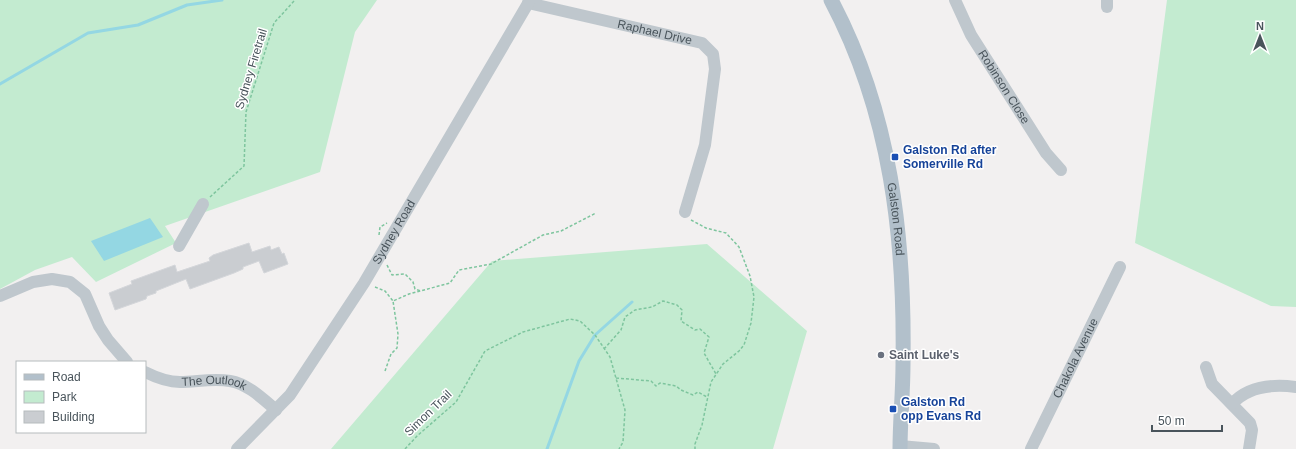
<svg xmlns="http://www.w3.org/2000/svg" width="1296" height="449" viewBox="0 0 1296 449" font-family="Arial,sans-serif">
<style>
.green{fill:#c3ebd0}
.water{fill:#94d7e3}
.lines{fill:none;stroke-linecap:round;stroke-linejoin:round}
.stream{stroke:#94d7e3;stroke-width:3}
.building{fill:#cacdd1;stroke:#d4d6da}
.path{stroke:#7ec59e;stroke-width:1.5;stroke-dasharray:3 2;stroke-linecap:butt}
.minor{stroke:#bfc7cd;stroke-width:12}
.major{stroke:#b2c0cb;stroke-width:15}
.transit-dot{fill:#1a4fb4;stroke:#fff;stroke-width:1.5}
.worship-dot{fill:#6b7280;stroke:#fff;stroke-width:1.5}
.labels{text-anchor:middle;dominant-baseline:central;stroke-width:3;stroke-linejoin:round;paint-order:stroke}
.street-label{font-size:12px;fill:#49545b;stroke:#fff}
.transit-label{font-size:12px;font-weight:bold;fill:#164399;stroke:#fff;text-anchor:start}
.worship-label{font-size:12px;font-weight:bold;fill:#5b616d;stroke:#fff;text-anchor:start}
</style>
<rect width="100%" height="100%" fill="#f2f0f0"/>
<!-- green -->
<path class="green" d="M0,0h377l-22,32 -35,140 -155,54 11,17 -80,39 -24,-25 -37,13 -35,19z
M1167,0h129v307l-25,-1 -136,-63z
M707,244l100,87 -34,118h-442l161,-188z"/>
<!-- water -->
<path class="water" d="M150,218l13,19 -59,24 -13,-20z"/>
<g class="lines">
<!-- stream -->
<path class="stream" d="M0,84l88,-51 50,-8 49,-20 35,-5
M547,449l32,-88 16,-26 37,-33"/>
</g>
<!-- building -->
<path class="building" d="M249,243l3,9 18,-6 1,4 8,-3 3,7 2,-1 4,11 -24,9 -5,-12 -16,6v2l-9,4 -44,16 -4,-10 -30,12v2l-9,3 -1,3 -31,11 -6,-17 23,-9 -1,-3 44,-16 2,7 33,-11 -1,-3 4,-3z"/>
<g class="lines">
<!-- path -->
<path class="path" d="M210,197l34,-31 2,-54 28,-89 21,-23
M691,220l15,8 20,5 13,14 11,29 4,21 -3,26 -7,22 -5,6 -16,13 -12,18 -9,43 -7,19v5
M379,235l1,-8 7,-4
M387,265l5,10 13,-1 8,8 2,7 6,2
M375,287l10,4 8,10
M604,349l17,-19 4,-13 10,-7 17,-3 11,-6 14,4 5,5 -1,11 14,9 5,-1 9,8 -5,16 12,21
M385,371l6,-17 6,-6 1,-14 -5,-33 16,-7 41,-11 9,-13 32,-6 52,-29 18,-4 35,-18
M616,378l35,3 5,5 4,-3 16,3 5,4 12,5 5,-3 9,5
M405,449l12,-13 39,-34 29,-51 38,-19 47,-13 10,2 15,14 15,22 15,53 -2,32 -4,7"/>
<!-- minor -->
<g class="minor">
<path id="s1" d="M955,0l16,35 75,118 15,17"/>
<path d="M1107,0v7"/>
<path id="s2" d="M528,3l174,40 11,11 2,15 -10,76 -20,67"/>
<path d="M179,246l24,-42"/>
<path d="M0,296l33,-14 19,-3 18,3 15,12 14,32 9,14 19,22"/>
<path d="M1206,367l6,17 38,39 2,7 -3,19"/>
<path id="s3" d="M145,372c10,5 24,10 35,10 16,0 33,-4 50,-1 18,3 33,18 46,29"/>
<path d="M1232,404c16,-18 41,-20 64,-17"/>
<path d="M900,446l34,3"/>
<path id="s4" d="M237,449l53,-54 74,-112 166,-283"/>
<path id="s5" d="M1031,449l89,-182"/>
</g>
<!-- major -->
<path class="major" id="s6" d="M831,0c60,113 74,238 72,364 0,29 -3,57 -3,85"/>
</g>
<!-- markers -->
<g class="transit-dot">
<rect x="891" y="153" width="8" height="8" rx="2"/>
<rect x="889" y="405" width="8" height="8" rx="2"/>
</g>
<circle class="worship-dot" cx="881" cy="355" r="4"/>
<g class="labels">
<!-- street labels -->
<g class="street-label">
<text stroke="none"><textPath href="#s2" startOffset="130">Raphael Drive</textPath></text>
<text transform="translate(251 69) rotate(-73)">Sydney Firetrail</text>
<text stroke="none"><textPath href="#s1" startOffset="100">Robinson Close</textPath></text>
<text stroke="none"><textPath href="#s6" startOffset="230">Galston Road</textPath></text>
<text stroke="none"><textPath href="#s4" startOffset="269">Sydney Road</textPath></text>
<text stroke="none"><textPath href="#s5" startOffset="101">Chakola Avenue</textPath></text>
<text stroke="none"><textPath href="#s3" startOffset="71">The Outlook</textPath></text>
<text transform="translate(428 413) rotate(-44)">Simon Trail</text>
</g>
<!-- transit labels -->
<g class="transit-label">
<text x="903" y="150">Galston Rd after<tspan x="903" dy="14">Somerville Rd</tspan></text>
<text x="901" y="402">Galston Rd<tspan x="901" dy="14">opp Evans Rd</tspan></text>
</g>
<!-- worship labels -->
<g class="worship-label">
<text x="889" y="355">Saint Luke's</text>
</g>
</g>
<!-- legend -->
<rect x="16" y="361" width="130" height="72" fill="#ffffff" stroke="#b6bbbd"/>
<rect x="24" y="374" width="20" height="6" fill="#b2c0cb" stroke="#b6bbbd"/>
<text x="52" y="381" font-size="12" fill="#49545b">Road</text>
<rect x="24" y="391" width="20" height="12" fill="#c3ebd0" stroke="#b6bbbd"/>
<text x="52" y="401" font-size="12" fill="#49545b">Park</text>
<rect x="24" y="411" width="20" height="12" fill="#cacdd1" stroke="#b6bbbd"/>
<text x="52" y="421" font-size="12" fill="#49545b">Building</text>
<!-- north arrow -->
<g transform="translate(1260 36)" stroke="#ffffff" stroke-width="3" paint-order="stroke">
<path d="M0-3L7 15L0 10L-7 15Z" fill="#49545b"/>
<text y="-6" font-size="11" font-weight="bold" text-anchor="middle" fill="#49545b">N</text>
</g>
<!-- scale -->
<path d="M1152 425v6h70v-6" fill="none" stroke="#49545b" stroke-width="2"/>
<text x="1158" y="425" font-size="12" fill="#49545b" stroke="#ffffff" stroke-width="3" paint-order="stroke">50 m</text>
</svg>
